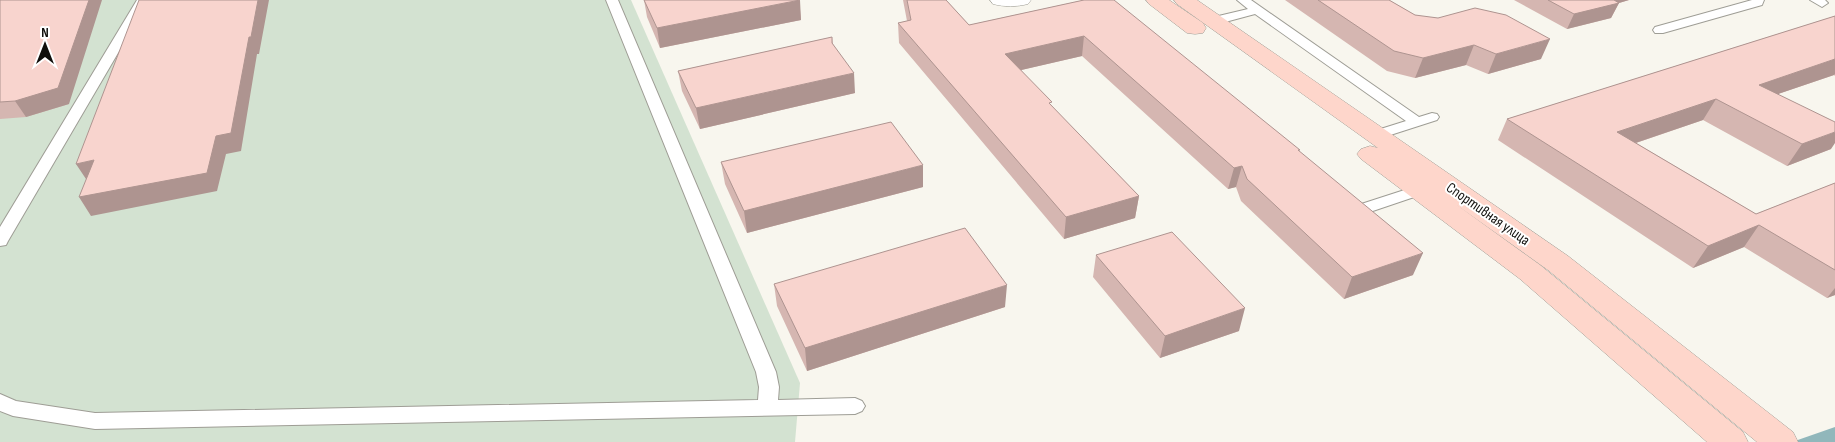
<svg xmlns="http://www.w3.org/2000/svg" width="1835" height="442" viewBox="0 0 1835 442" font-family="'Sofia Sans Condensed',sans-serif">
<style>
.green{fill:#d3e2d1}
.water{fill:#91b7bb}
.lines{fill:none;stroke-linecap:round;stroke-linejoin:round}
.lane-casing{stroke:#9e9d95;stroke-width:2}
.street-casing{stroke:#9e9d95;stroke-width:1}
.secondary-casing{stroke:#9e9d95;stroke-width:1}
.lane{fill:#fff;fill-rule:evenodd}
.street{fill:#fff;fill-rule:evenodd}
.secondary{fill:#fed6cb;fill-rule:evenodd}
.wall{fill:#d5b6b1}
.shaded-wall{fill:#ae9490}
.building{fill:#f8d4ce;stroke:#ae9490}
.labels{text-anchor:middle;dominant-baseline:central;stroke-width:4;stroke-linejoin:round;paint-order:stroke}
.street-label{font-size:15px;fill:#100f0c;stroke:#fff}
</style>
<rect width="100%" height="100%" fill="#f8f6ee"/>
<!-- green -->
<path class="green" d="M0,0h631l169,383 -5,59h-795z"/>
<!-- water -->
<path class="water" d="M1835,427v15h-43z"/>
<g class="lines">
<!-- lane casing -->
<g class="lane-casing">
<path id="lane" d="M137,0h12l-141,241 -2,4 -6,1v-19z
M606,0h12l158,372 3,15 -1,13 77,-2 7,3 3,5 -3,5 -7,3 -760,15 -82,-13 -13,-5v-17l16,7 79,12 663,-13 1,-13 -3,-15z
M1237,0h14l168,117 13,-4 5,1 2,3 -2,3 -56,18h-10l-2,-3 2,-3 35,-11 -151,-107 -41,11 -4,-1 -2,-3 2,-3 38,-9z
M1752,0h12l-2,5 -99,28h-8l-2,-3 2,-3z
M1810,0h15l3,3 -6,4z
M1420,185l6,2 2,3 -2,3 -68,23 -6,-1 -2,-4 2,-4z"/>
</g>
<!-- street casing -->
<g class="street-casing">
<path id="street" d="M990,0h41l-3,4c-11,3 -24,3 -35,0z"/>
</g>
<!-- secondary casing -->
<g class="secondary-casing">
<path id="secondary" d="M1146,0h23l34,23 3,5 -3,5 -8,1 -8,-1 -38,-29z
M1174,0h23l371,256 225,176 5,10h-41l-209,-172 -94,-67 86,62 203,167 5,10h-41l-187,-163 -159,-120 -4,-5 4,-5 9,-3 8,2 -201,-144z"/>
</g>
<!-- lane -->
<use href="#lane" class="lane"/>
<!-- street -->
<use href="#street" class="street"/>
<!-- secondary -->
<use href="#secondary" class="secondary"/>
</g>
<!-- wall -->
<path class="wall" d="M0,0l69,104 -43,13 -26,2z
M644,0h155l2,20 -141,28 -13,-31z
M903,0h43l23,25 115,-25 215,151 114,124 -69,24 -103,-98 -5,-14 -8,2 -146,-133 -61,14 31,37 87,89 -4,22 -71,21 -165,-196 -1,-20 9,-2z
M1285,0h104l26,15 126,44 -53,15 -22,-9 -51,13 -28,-7z
M1514,0h115l-10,3 -8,15 -44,11z
M1835,16v60l-1,-1 -56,19 53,55 -44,17 -84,-46 -67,23 120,71 79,-31v112l-8,3 -83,-51 -51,21 -195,-128 9,-21z
M832,37l1,7 22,49 -155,36 -18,-38 -4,-20z
M721,162l202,25 -176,46 -22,-49z
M1096,255l143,76 -79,27 -67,-81z
M774,284l231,23 -198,64 -30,-65z"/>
<!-- shaded-wall -->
<path class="shaded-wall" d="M89,0h13l-33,104 -43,13 -11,-16z
M258,0h11l-10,54h-2l-16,97 -15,3 -9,37 -126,25 -12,-19 137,-61z
M800,0l1,20 -141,28 -3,-20z
M1599,0h30l-10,3 -8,15 -44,11 7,-15z
M1084,36l-2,20 -78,18 1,-20z
M1550,39l-9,20 -53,15 8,-20z
M1474,45l-8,20 -51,13 8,-20z
M1835,59v15l-1,1 -88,30 13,-20z
M854,73l1,20 -155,36 -4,-21z
M1716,99l-13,21 -97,33 11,-21z
M1835,132v11l-4,6 -44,17 15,-22z
M94,160l-6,22 -12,-18z
M923,165v22l-176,46 -3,-22z
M1242,166l-6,21 -8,2 6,-21z
M1139,196l-4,22 -71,21 2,-22z
M1759,225l-15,22 -51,21 15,-22z
M1423,253l-10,22 -69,24 8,-22z
M1007,285l-2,22 -198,64 -2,-23z
M1835,288v7l-8,3z
M1245,308l-6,23 -79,27 5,-22z"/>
<!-- building -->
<path class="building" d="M0,0h89l-31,88 -43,13 -15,1z
M139,0h119l-7,37h-2l-18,96 -15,3 -9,37 -128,24 15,-37 -18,4z
M644,0h156l-143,28z
M907,0h39l23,25 115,-25h30l186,150h-2l125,103 -71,24 -105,-98 -5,-13 -8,2 -150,-132 -79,18 47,48 -3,1 90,93 -73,21 -168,-194 13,-3z
M1318,0h71l26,15 23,3 37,-10 31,7 44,24 -54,15 -22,-9 -51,13 -29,-7z
M1548,0h66l5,3 -45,11z
M1835,16v43l-76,26 76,37v10l-33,12 -86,-45 -99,33 139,82 79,-31v87l-76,-45 -51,21 -201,-127z
M832,37v6l22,30 -158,35 -18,-37z
M891,122l32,43 -179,46 -23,-49z
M965,228l42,57 -202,63 -31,-64z
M1172,232l73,76 -80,28 -69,-81z"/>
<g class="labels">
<!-- street labels -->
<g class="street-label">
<text transform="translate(1488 214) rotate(35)">Спортивная улица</text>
</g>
</g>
<!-- north arrow -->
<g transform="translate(45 45)" stroke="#ffffff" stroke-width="4" paint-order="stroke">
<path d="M0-4L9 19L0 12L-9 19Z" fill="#100f0c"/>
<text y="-8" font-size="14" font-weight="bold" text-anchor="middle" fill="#100f0c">N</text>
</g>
</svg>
